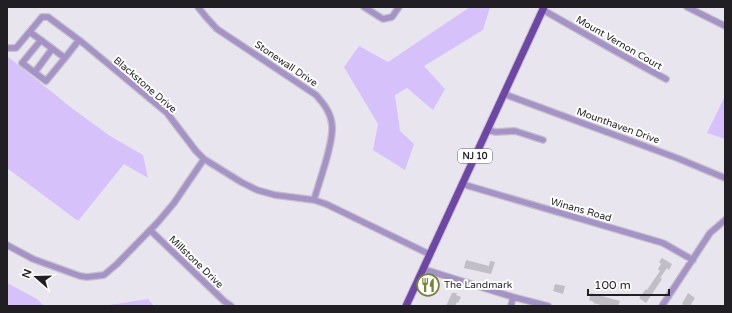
<svg xmlns="http://www.w3.org/2000/svg" width="732" height="313" viewBox="0 0 732 313" font-family="'Varela Round',sans-serif">
<style>
.green{fill:#d6c1fb}
.building{fill:#c1bec8}
.lines{fill:none;stroke-linecap:round;stroke-linejoin:round}
.minor-casing{stroke:#c5c1ca;stroke-width:8}
.major-casing{stroke:#c5c1ca;stroke-width:9}
.minor{stroke:#a592c6;stroke-width:5.5}
.major{stroke:#6e46a5;stroke-width:7}
.labels{text-anchor:middle;dominant-baseline:central;stroke-width:4;stroke-linejoin:round;paint-order:stroke}
.shield{fill:#fff;stroke:#646265;stroke-width:1}
.shield-label{font-size:9px;font-weight:bold;fill:#211f23}
.street-label{font-size:10px;fill:#211f23;stroke:#fff}
.poi-label{font-size:10px;fill:#211f23;stroke:#fff;text-anchor:start}
</style>
<rect width="100%" height="100%" fill="#e9e5ef"/>
<!-- green -->
<path class="green" d="M470,7h20l-7,23 -59,36 21,23 -12,21 -26,-22 -12,7 5,36 14,13 -9,26 -32,-20 5,-26 -34,-57 15,-21 29,16z
M7,56l66,53 37,27 33,19 5,23 -24,-14 -46,57 -71,-53z
M725,96v43l-18,-6z
M7,283l30,16 7,7h-37z
M148,299l6,7h-51z"/>
<!-- building -->
<path class="building" d="M662,258l10,6 -3,6 -2,-2 -7,10 2,1 -16,24 -7,-5 7,-9 1,1 13,-19 -2,-2 3,-5 -2,-2z
M466,260l23,6 1,-5 5,1 -4,12 -27,-6z
M555,284l10,2 -2,8 -10,-3z
M452,293h5l-1,2 5,2 -3,6 -1,-1 -2,4h-9z
M591,293l29,8 -2,5h-13l-12,-3 1,-1 -5,-2z
M688,293l7,5 -5,8h-5l-3,-2z"/>
<g class="lines">
<!-- minor casing -->
<g class="minor-casing">
<path id="minor" d="M198,7l8,10 11,12 99,66c8,9 15,18 16,30 2,17 -13,57 -18,75
M364,7l19,12 9,-2 7,-10
M687,7l38,19
M543,10c41,23 81,47 123,69
M30,32l35,26 14,-18
M41,40l-19,23 24,18 19,-23
M7,48h9l26,-31h6l35,26 84,70 29,38 8,8 37,23 16,8 18,5 39,5 12,4 103,50
M35,72l17,-23
M504,94l173,64 48,20
M487,130l9,2 19,-1 28,9
M462,184l201,59 30,17
M150,230l74,71 7,5
M7,245l26,14 47,17 7,1 17,-2 13,-11 41,-42 16,-19 30,-44
M423,269l90,28 35,9
M511,306l2,-9
M662,306l48,-73 15,-13"/>
</g>
<!-- major casing -->
<g class="major-casing">
<path id="major" d="M406,306l138,-299"/>
</g>
<!-- minor -->
<use href="#minor" class="minor"/>
<!-- major -->
<use href="#major" class="major"/>
</g>
<!-- icons -->
<defs>
<g id="restaurant-ring" transform="scale(1.15)"><circle r="9.5" fill="#fff" stroke="#748636" stroke-width="1.5"/><path d="M-5-6h1v4h1v-4h1v4h1v-4h1v5L-1.5 .5V6h-2V.5L-5-1ZM5-6V6H3V1.5H1.5Q1.5-4 5-6Z" fill="#748636"/></g>
</defs>
<g fill-rule="evenodd">
<use href="#restaurant-ring" x="428" y="285"/>
</g>
<g class="labels">
<!-- shield labels -->
<rect class="shield" x="458" y="149" width="34" height="14" rx="3"/>
<g class="shield-label">
<text x="475" y="156">NJ 10</text>
</g>
<!-- street labels -->
<g class="street-label">
<text transform="translate(619 43) rotate(30)">Mount Vernon Court</text>
<text transform="translate(286 64) rotate(34)">Stonewall Drive</text>
<text transform="translate(145 85) rotate(41)">Blackstone Drive</text>
<text transform="translate(618 126) rotate(20)">Mounthaven Drive</text>
<text transform="translate(581 210) rotate(16)">Winans Road</text>
<text transform="translate(196 262) rotate(44)">Millstone Drive</text>
</g>
<!-- poi labels -->
<g class="poi-label">
<text x="444" y="285">The Landmark</text>
</g>
</g>
<!-- border -->
<rect width="732" height="313" fill="none" stroke="#211f23" stroke-width="16"/>
<!-- north arrow -->
<g transform="translate(36 277) rotate(290)" stroke="#ffffff" stroke-width="3" paint-order="stroke">
<path d="M0-3L7 15L0 10L-7 15Z" fill="#211f23"/>
<text y="-6" font-size="11" font-weight="bold" text-anchor="middle" fill="#211f23">N</text>
</g>
<!-- scale -->
<path d="M588 289v6h81v-6" fill="none" stroke="#211f23" stroke-width="2"/>
<text x="594" y="289" font-size="12" fill="#211f23" stroke="#ffffff" stroke-width="3" paint-order="stroke">100 m</text>
</svg>
